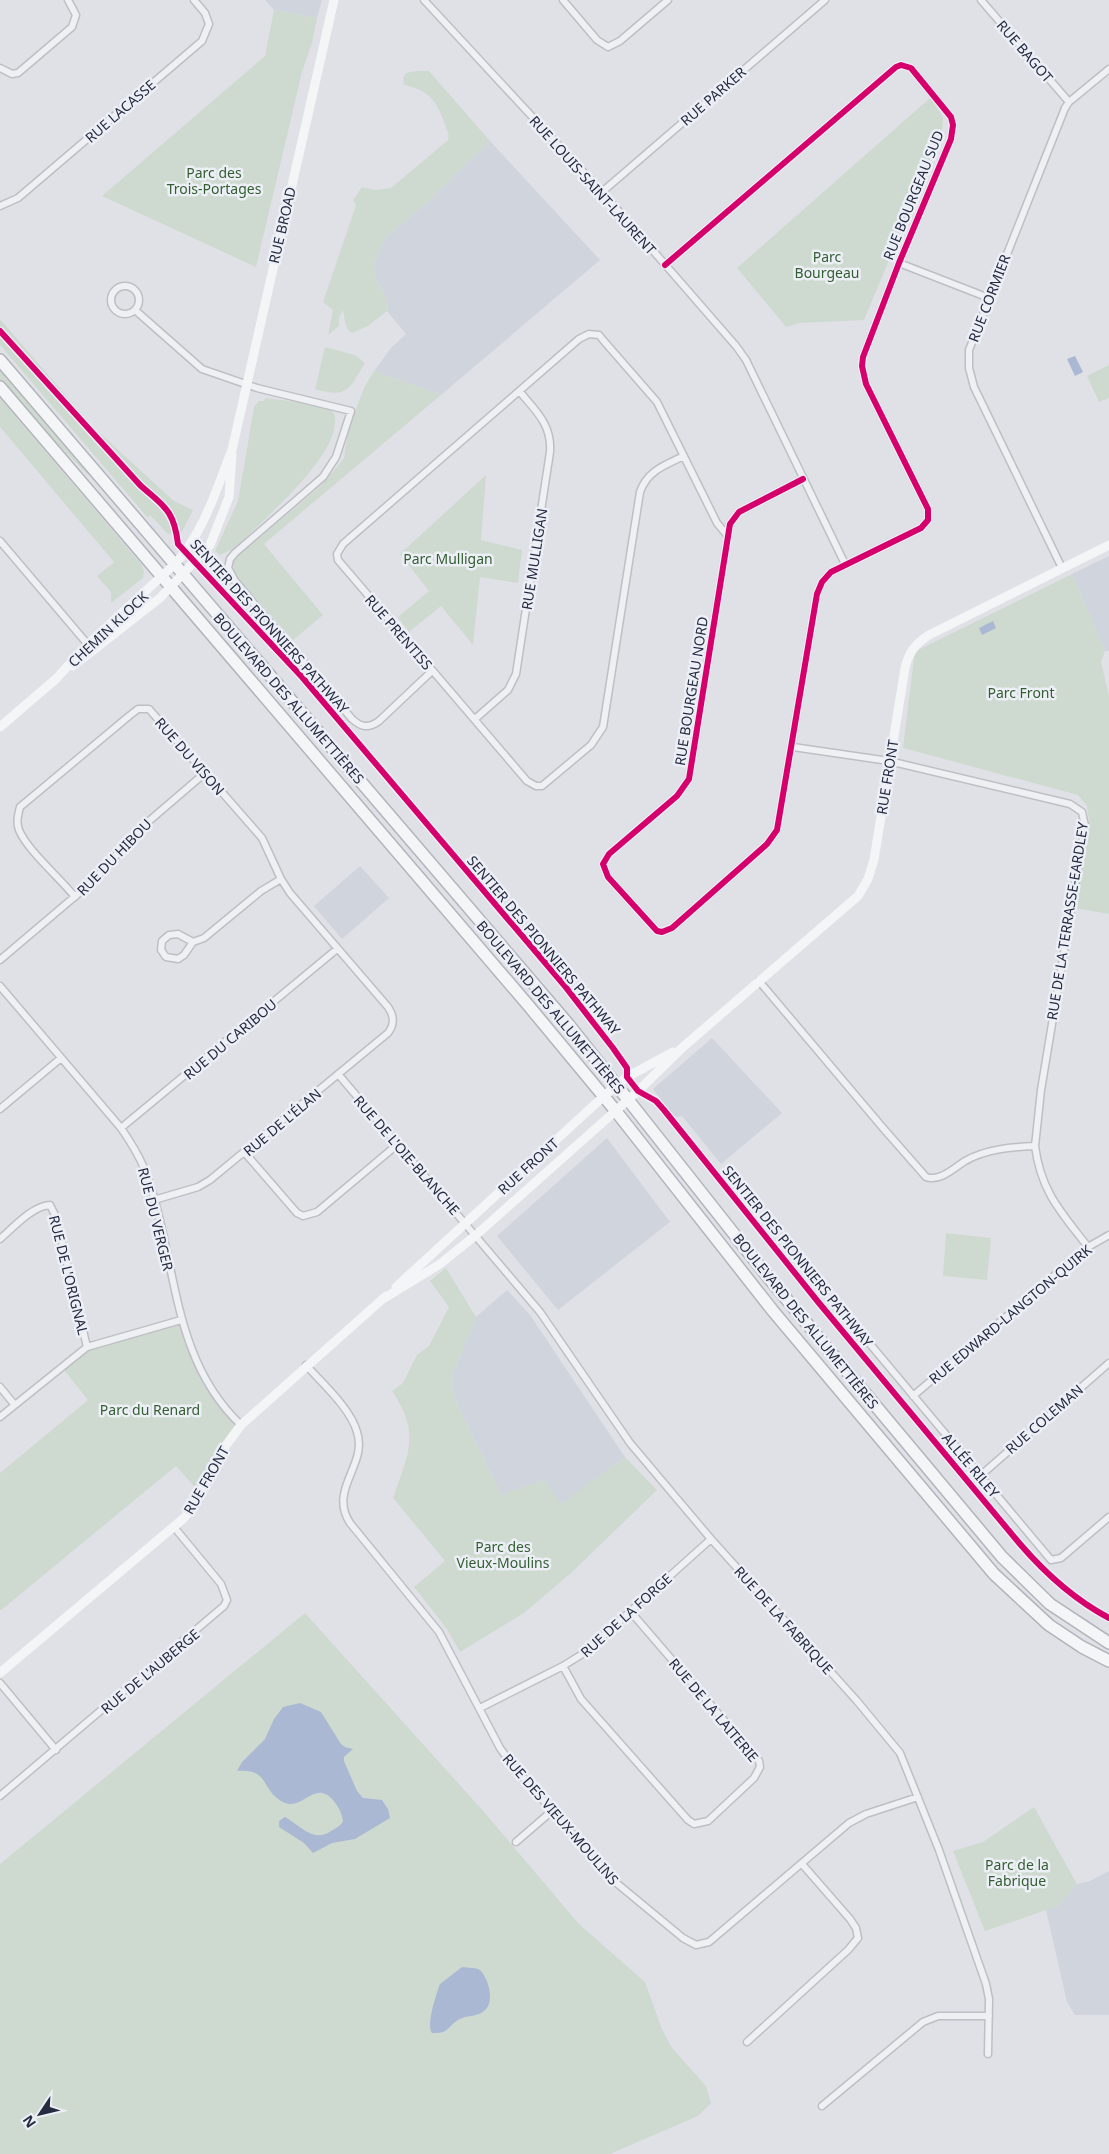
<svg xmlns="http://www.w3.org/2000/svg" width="1109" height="2154" viewBox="0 0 1109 2154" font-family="'Noto Sans',sans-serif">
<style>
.built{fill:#d0d4dd}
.green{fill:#cedacf}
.water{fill:#abb8d4}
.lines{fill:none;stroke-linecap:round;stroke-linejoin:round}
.street-casing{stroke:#bebfc4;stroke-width:9}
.highway-casing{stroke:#b2b4bb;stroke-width:14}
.street{stroke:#eff0f3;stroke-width:6}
.secondary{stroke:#f4f5f6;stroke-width:9}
.highway{stroke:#f4f5f6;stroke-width:11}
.cycleway-casing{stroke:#edeff6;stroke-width:9}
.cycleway{stroke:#d6006c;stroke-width:6}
.labels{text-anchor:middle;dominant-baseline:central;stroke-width:5;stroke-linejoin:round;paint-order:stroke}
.street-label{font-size:14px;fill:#252b41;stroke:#edeff6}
.park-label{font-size:14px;fill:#335e31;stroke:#edeff6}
</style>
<rect width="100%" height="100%" fill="#e0e1e6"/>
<!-- built -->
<path class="built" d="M265,0h57l-5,18 -43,-8z
M490,141l110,119 -159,135 -67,-24 17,-23 15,-14 -19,-23 -1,-13 -10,-20 -2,-13 11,-27 37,-31z
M1109,556v95h-4l-33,-77z
M360,866l29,32 -47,41 -28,-33z
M712,1038l70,75 -61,51 -39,-48 -8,2 -21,-29z
M607,1138l63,84 -112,88 -61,-74z
M507,1290l23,25 95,142 -64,48 -17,-25 -43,15 -47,-98 -2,-21 24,-59z
M1109,1871v144h-34l-8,-13 -21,-92 12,-4 19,-22 13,-3z"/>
<!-- green -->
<path class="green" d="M274,10l43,8 -5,25 -10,29 -46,195 -154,-71 163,-140z
M416,71h13l61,70 -68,66 -37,31 -11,27 2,13 10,20 1,13 -19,15 -16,7c-8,-4 -7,-15 -9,-23l-4,8v8l-11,9 5,-25 -10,-8 33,-97 -3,-5 9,-13 13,3 16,-2 57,-48c2,-7 -1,-9 -3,-15 -8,-24 -16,-35 -41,-40l-1,-7 3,-5z
M930,98l13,19 -1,17 -78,186 -64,3 -14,4 -49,-59z
M0,319l91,106 83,76 19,9 -11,22 -14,2 -18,-19 -2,3 -148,-173z
M325,347l30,8 10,8c-16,26 -17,36 -50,26z
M1109,365v33l-10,4 -12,-26z
M0,367l91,105 -3,3 -47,-48 -41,-47z
M374,371l67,24 -177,149 59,71 -30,25 -57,-64 -2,-5 -1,-11 90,-76 21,-26 4,-29 17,-43z
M0,398l141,166 3,7 -1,7 -32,25v-11l-14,-16 17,-14 -114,-135z
M265,398l58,7 11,8c12,39 -73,108 -99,135l-15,7 -5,-4 23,-50 16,-94 5,-6h5z
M486,475l-5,65 41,10 -4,33 -38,-6 -7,68 -32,-39 -32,26 -11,-15 31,-26 -29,-37z
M1072,574l33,77 -4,11 8,34v218l-35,-6 15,-88 -2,-14 -9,-11 -175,-47 11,-91 4,-7z
M946,1233l45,5 -4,42 -44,-4z
M446,1268l30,49 -24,59 2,21 47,98 43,-15 17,24 64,-47 32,33 -86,83 -47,40 -64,39 -13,-23 -33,-42 31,-26 -52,-63c15,-44 28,-64 -1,-107l11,-8 14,-28 12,-9 20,-39 -19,-26z
M181,1320l24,57 36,48 -41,68 -24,-27 -176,145v-138l88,-73 -27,-34 16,-13z
M305,1613l180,200 94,111 66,58 17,47 10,19 34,38 5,17 -13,13 -88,38h-610v-290z
M1034,1807l43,77 -19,22 -73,25 -32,-80 30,-9z"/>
<!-- water -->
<path class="water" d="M1075,356l8,16 -8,4 -8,-17z
M993,621l3,7 -14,7 -3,-7z
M300,1703l21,9 20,32 4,3 8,2 -9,8v4l13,30 6,7 19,2 6,9 2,9 -35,21 -23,4 -19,10 -9,-10 -25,-16v-6l6,-4c16,9 28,26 46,14 5,-3 10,-5 12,-10 -1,-8 -5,-15 -10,-21 -19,-22 -31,14 -52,1 -20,-12 -12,-33 -44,-30l5,-9 23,-23 9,-20 9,-12z
M462,1967c6,1 15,0 19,4 8,9 14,32 3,40 -7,6 -18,4 -26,9 -11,7 -9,14 -26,13 -6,-7 4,-39 8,-49z"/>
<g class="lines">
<!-- street casing -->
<g class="street-casing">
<path id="street" d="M424,0l178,192 134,154 10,14 99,204
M563,0l34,40 11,7 12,-6 48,-41
M981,0l88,102
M0,68l12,6 6,-1 54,-46 4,-12 -8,-15
M602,192l223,-192
M0,206l18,-8 184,-157 7,-17 -4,-11 -11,-13
M899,263l90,35
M665,265l231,-198 5,-2 10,3 40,49 2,8 -2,14 -52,124 -36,94 -1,9 4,18 62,125v11l-7,8 -90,44 -9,10 -5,12 -40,236 -10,14 -95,84 -10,4 -5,-1 -49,-54 -5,-13 6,-10 68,-58 12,-17 41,-255 9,-12 64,-33
M111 300a14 14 0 1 1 28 0a14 14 0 1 1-28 0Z
M135,310l67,59 55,19 94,23 -15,46 -13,20 -88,76 -5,6 -2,9 7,13 117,138c9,8 16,10 27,2l53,-50
M684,456c-19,9 -37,15 -44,36l-37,235 -12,18 -49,41h-6l-9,-5 -189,-221 -1,-6 6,-10 236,-205 10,-5 10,1 4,5 54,62 60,121 10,12
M0,541l90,106
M1062,568l-88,-181 -5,-19v-18l96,-242 4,-6 40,-33
M475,719l33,-29 8,-16 34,-222c2,-27 -14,-41 -30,-60
M75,897c-14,-18 -48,-47 -56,-67 -3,-8 -1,-15 1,-23l109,-91 9,-7h11l113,129 19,41 9,14 98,114c6,9 7,17 0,26l-178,147 -12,7 -44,13
M193,942l-9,13 -6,4 -12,-2 -5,-7 1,-9 7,-6 9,-1 15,8 11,-4 57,-47 20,-12
M0,960l92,-78 50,-55 63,-54
M759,981l124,147 43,49c14,5 28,-9 39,-16 21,-12 47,-14 70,-15l6,-56 44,-264 -3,-14 -12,-8 -181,-43 -96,-14
M0,986l121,142c9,13 17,26 23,40 34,86 24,188 97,257
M338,1074l202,238 90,131 81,96 146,162 43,52 39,97 47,134 3,15 -1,55
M0,1109l61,-51
M121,1128l216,-179
M1035,1146c6,46 26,66 53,101
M245,1153l52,60 6,3 14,-4 81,-68
M0,1239c13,-11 32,-33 50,-34l6,12 31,130
M844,1313l207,247 10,-2 48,-41
M306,1365c16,18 45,44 51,67 11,33 -29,57 -7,91l89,109 61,116 13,18 101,115 69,57 13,7 13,-3 140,-119 17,-9 52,-17
M0,1387l14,17
M913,1396l175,-149 21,-12
M0,1417l87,-70 94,-27
M980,1476l129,-113
M563,1666l18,33 107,121 6,4 14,-3 46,-43 6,-11 -1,-6 -129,-150
M0,1683l56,67
M480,1708l83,-42 21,-13 127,-114
M0,1796l224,-190 3,-6 -6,-16 -47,-57
M516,1842l36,-31
M747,2042l101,-92 10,-12 -2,-10 -6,-9 -48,-55
M822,2106l101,-84 15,-6h51"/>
</g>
<!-- highway casing -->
<g class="highway-casing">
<path id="highway" d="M0,360l569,665 199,252 234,280 48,47 59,39
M0,387l528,618 87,105 158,201 221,263 55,51 33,22 27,14"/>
</g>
<!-- street -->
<use href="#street" class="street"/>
<!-- secondary -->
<path class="secondary" d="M73,666l87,-68 50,-53 19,-48 3,-42
M54,681l34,-37 87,-80c29,-32 41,-74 57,-114l102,-450
M0,727l57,-49
M396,1287l208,-191 23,-19 46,-25
M383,1299l57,-35 36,-29 162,-144 45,-44 175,-151 10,-17 6,-19 31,-192c4,-16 10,-24 24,-33l180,-90
M0,1673l184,-155 9,-11 28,-55 20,-27 145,-129"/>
<!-- highway -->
<use href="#highway" class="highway"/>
<!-- cycleway casing -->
<g class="cycleway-casing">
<path id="cycleway" d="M665,265l231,-198 5,-2 10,3 40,49 2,8 -2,14 -52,124 -36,94 -1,9 4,18 62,125v11l-7,8 -90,44 -9,10 -5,12 -40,236 -10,14 -95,84 -10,4 -5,-1 -49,-54 -5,-13 6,-10 68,-58 12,-17 41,-255 9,-12 64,-33
M0,331l140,154c23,21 34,24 38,59l124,133 262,308 49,63 14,20v9l11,14 18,10 8,9 155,193 201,241c25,29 55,56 89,74"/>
</g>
<!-- cycleway -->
<use href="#cycleway" class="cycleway"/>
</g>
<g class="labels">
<!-- street labels -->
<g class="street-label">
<text transform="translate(1025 51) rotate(49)">RUE BAGOT</text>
<text transform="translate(713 96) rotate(-41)">RUE PARKER</text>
<text transform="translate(120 111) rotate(-41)">RUE LACASSE</text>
<text transform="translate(593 185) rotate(48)">RUE LOUIS-SAINT-LAURENT</text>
<text transform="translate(913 195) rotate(-68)">RUE BOURGEAU SUD</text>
<text transform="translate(282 225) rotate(-77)">RUE BROAD</text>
<text transform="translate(989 298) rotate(-69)">RUE CORMIER</text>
<text transform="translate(534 559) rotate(-81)">RUE MULLIGAN</text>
<text transform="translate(270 626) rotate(48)">SENTIER DES PIONNIERS PATHWAY</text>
<text transform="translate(108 629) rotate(-43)">CHEMIN KLOCK</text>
<text transform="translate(399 632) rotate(49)">RUE PRENTISS</text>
<text transform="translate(691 691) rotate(-81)">RUE BOURGEAU NORD</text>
<text transform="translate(289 698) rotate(49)">BOULEVARD DES ALLUMETTIÈRES</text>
<text transform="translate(190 756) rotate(49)">RUE DU VISON</text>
<text transform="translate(887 777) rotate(-81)">RUE FRONT</text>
<text transform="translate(114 857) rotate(-46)">RUE DU HIBOU</text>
<text transform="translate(1067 921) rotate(-81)">RUE DE LA TERRASSE-EARDLEY</text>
<text transform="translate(544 945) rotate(50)">SENTIER DES PIONNIERS PATHWAY</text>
<text transform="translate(551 1007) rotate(50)">BOULEVARD DES ALLUMETTIÈRES</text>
<text transform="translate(230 1039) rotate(-40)">RUE DU CARIBOU</text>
<text transform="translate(282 1122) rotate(-40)">RUE DE L'ÉLAN</text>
<text transform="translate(407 1155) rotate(49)">RUE DE L'OIE-BLANCHE</text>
<text transform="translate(528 1166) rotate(-42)">RUE FRONT</text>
<text transform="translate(156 1219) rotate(76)">RUE DU VERGER</text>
<text transform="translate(798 1256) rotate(51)">SENTIER DES PIONNIERS PATHWAY</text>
<text transform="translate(69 1275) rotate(76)">RUE DE L'ORIGNAL</text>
<text transform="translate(1010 1314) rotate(-40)">RUE EDWARD-LANGTON-QUIRK</text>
<text transform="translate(806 1321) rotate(51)">BOULEVARD DES ALLUMETTIÈRES</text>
<text transform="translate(1044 1419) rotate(-41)">RUE COLEMAN</text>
<text transform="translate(971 1465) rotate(50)">ALLÉE RILEY</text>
<text transform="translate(206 1480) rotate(-60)">RUE FRONT</text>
<text transform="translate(626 1615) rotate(-42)">RUE DE LA FORGE</text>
<text transform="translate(784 1620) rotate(48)">RUE DE LA FABRIQUE</text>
<text transform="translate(150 1671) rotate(-40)">RUE DE L'AUBERGE</text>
<text transform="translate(714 1710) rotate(50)">RUE DE LA LAITERIE</text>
<text transform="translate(561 1819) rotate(49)">RUE DES VIEUX-MOULINS</text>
</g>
<!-- park labels -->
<g class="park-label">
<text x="214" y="172">Parc des<tspan x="214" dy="16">Trois-Portages</tspan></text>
<text x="827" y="256">Parc<tspan x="827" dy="16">Bourgeau</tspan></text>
<text x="448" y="558">Parc Mulligan</text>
<text x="1021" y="692">Parc Front</text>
<text x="150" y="1409">Parc du Renard</text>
<text x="503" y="1546">Parc des<tspan x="503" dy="16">Vieux-Moulins</tspan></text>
<text x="1017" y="1864">Parc de la<tspan x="1017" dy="16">Fabrique</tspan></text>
</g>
</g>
<!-- north arrow -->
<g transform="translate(40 2114) rotate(235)" stroke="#edeff6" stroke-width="4" paint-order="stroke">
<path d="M0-4L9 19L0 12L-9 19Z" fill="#252b41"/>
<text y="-8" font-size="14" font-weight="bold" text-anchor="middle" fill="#252b41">N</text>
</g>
</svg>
